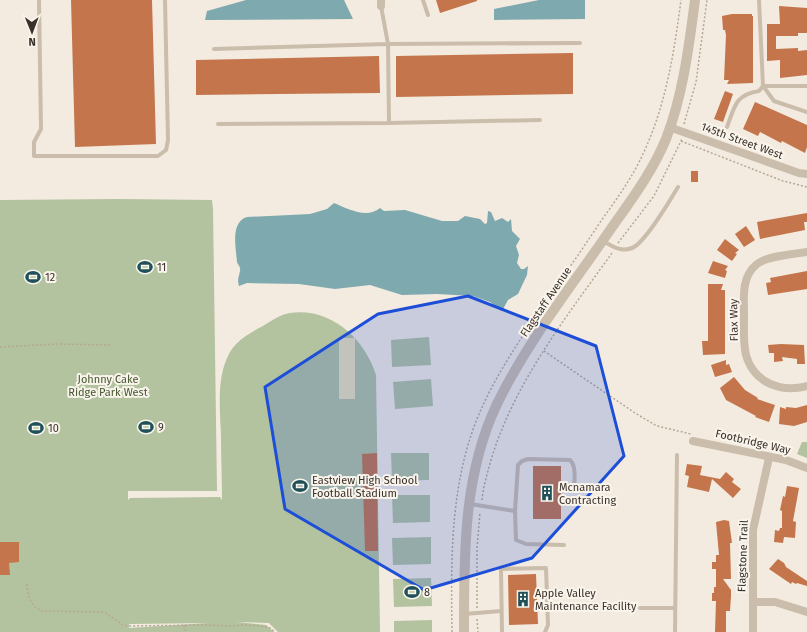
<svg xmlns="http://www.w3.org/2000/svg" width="807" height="632" viewBox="0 0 807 632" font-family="'Fira Sans',sans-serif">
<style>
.green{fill:#b3c29f;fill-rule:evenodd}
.sand{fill:#ede0b7}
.water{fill:#7ea9af}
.building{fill:#c4754b}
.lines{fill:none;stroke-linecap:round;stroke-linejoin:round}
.path{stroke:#b7a795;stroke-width:1.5;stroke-dasharray:2 2;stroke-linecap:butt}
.service{stroke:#cbbdab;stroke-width:4}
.minor{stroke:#cbbdab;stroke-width:8}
.tertiary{stroke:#cbbdab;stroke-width:10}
.marked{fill:#1d4ed8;fill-opacity:0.2;stroke:#1d4ed8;stroke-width:3;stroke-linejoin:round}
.labels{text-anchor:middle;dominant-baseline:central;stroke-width:4;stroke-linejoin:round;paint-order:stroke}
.street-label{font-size:11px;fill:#39302a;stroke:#faf5ec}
.poi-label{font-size:11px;fill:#39302a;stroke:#faf5ec;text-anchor:start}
.park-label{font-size:11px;fill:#44572e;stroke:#faf5ec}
</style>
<rect width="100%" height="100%" fill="#f3ebdf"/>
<!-- green -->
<path class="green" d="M119,199l93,1 1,9 4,282h-89v9l2,-2 90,-1 2,3c0,-22 -1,-43 -1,-64 -1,-28 -5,-59 9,-84 7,-12 21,-20 33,-26 8,-5 18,-12 27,-13 41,-6 75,26 86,62l4,257h-102l-9,-9 -33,-1 30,3 8,7h-274v-432zM208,623l-79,5v-4z
M429,337l2,28 -39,2 -1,-27z
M431,379l2,27 -38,3 -2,-27z
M802,442h5v16l-10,-4z
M391,453h38v27l-37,1z
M392,495h38v27l-37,1z
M431,537v27l-38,1 -1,-27z
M431,578l1,28 -38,1 -1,-28z
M432,620v12h-38v-11z"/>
<!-- sand -->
<path class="sand" d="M339,338h16v61h-16z"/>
<!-- water -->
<path class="water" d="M246,0h98l9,19 -148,1 2,-9z
M539,0h46v19l-91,1v-11z
M334,203c14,6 33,16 46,5l4,3 21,-1 37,11h16l7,-5 15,3 5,5 2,-1 1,-12 3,1 4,9 7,-3 6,4 3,-3 1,12 8,8 -4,7 3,9 -2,8 4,6h3l4,-3 -1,9 -9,19 -10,6 -6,11 -12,-9 -17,-6 -36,-2 -35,1 -32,-10 -35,4 -36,-5 -52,-1 -8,3c-2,-7 0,-9 1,-15 1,-4 -2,-6 -3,-9 -1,-14 -7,-40 10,-45l63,-3 17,-5z"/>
<!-- building -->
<path class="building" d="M71,0h81l4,144 -81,3z
M436,0h41v1l-37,12z
M779,6l28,2v25h-9v3h-22v13l22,-1v3l9,-1v25l-27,3v-18l-13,1v-37h13z
M732,14h20v2h1v67l-26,1 2,-4h-5l2,-45 -1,-5h-2l-1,-14z
M573,53v41l-177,3v-41z
M379,56l1,37 -184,2v-35z
M725,91l8,3 -10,28 -9,-3z
M755,102l52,23v22l-2,6 -23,-12 -1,2 -21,-11 -2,4 -15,-7z
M691,171h7v11h-7z
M807,213v9h-3l1,8 -45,9 -3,-17z
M746,226l9,14 -11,7 -9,-13z
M725,239l14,11 -4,3 2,1 -5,7 -15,-11z
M713,261l15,5 -3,4 2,1 -2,7 -17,-5z
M807,271v18l-39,6 -2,-12 5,-1 -1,-4z
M708,284h15l-2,6h4v64l-22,1 -1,-14h6z
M781,344l23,1 1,19h-8v-5l-15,-2 1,4 -9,1v-9h-5l-1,-8z
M726,360v5l3,-1 3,8 -17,5 -4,-12z
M734,377l11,13 13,8 -1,1 18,6 -6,17 -14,-5 1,-1 -30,-16 -6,-12z
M807,405v17l-13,4 -15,-2 1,-17 6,2v-2l10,1z
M377,453l1,98h-13l-3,-97z
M687,464l15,2 -2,9 20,4 6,-7 8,7 -2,3 9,7 -8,9 -21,-19 -3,13 -22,-5 2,-11 -4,-1z
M533,466h28v53h-28z
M787,486l12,2 -6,33 3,1 -1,16 -11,-1 -1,6 -9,-1 1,-12 4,1 1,-3h2v-17l-2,-1 3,-14 2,1z
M724,520l5,1 3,22h-2l1,36h-8l8,11v6l-1,15h-4v21h-11l1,-31h-4v-8h2v-6h2v-18h-4v-7h4v-7h3l-3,-33z
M0,542h19v20l-10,1 1,12h-10z
M778,559l6,4 2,4 21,14v5l-10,-3 -1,1 -4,-2 -1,2 -22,-15z
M536,574l2,50 -29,1 -1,-50z"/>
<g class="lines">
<!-- path -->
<path class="path" d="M684,124l12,-42 11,-82
M681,141l102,40 24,6
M618,243l36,-47 28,-57
M0,347l58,-3 53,1
M544,351l91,62 22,13 34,8
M482,500c1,-11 4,-22 7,-33 22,-80 75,-147 123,-214
M27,584c1,12 3,23 16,27l61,1 19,13 5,1 77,-1 25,1 14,-1 17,1 9,2 5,4
M477,608v-60l3,-36
M477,619l1,13
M184,625l2,7
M452,632c-1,-71 -2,-141 23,-208 16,-42 41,-78 65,-114 21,-30 41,-59 61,-89 15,-21 31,-43 42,-67 23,-49 31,-101 38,-154"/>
<!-- service -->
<path class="service" d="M39,0l2,129 -7,13v14h124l8,-6 2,-10 -3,-140
M423,0l5,15
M214,49l174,-5 -7,-38
M807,86h-44l11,15 33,11
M389,123l151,-3
M218,124l171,-1 -1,-79 192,-1
M727,127c8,-21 8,-32 32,-36l4,-5 -4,-86
M603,241c10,6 18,11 29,7 12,-4 39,-49 46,-61
M470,504l45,7 3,-46 4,-4 6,-2 42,1c7,7 4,21 4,31
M515,511l1,29 10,4 38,1
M640,608h35
M464,614l37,-3
M502,632l-1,-63 45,-1 2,57 -3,7
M675,632l2,-177"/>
<!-- minor -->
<path class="minor" d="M381,0v6
M669,127l130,46 8,1
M807,252c-13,2 -40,4 -50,12 -16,13 -13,33 -13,51 0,13 -1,28 2,40 8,28 35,38 61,31
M693,441l93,19 21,8
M753,602h22l32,10
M753,632v-102l16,-72"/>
<!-- tertiary -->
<path class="tertiary" d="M464,632c0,-77 -1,-157 33,-228 29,-60 73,-116 111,-171 21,-30 44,-60 58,-94 17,-44 23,-93 29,-139"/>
</g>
<!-- marked area -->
<path class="marked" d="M468,296l128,50 28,110 -92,102 -108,32 -139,-81 -20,-122 113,-73z"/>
<!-- icons -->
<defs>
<g id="stadium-bare" transform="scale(1.2)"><path d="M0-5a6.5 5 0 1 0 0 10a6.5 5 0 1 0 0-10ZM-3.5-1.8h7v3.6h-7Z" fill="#20505a" stroke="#faf5ec" stroke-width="2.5" paint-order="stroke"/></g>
<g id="building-bare" transform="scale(1.2)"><path d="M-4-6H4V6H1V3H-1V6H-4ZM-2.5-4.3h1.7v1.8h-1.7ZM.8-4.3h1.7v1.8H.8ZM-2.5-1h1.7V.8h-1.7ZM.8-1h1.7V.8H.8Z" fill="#20505a" stroke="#faf5ec" stroke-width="2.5" paint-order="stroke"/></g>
</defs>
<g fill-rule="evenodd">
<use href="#stadium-bare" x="145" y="267"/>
<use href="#stadium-bare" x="33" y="277"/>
<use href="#stadium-bare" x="146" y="427"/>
<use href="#stadium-bare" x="36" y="428"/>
<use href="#stadium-bare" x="300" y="486"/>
<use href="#building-bare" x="547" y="493"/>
<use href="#stadium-bare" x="412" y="592"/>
<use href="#building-bare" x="523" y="599"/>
</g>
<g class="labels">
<!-- street labels -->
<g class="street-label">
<text transform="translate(742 141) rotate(20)">145th Street West</text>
<text transform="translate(546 302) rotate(-56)">Flagstaff Avenue</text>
<text transform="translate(734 320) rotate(-91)">Flax Way</text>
<text transform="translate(753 442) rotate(13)">Footbridge Way</text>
<text transform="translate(743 556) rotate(-88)">Flagstone Trail</text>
</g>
<!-- poi labels -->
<g class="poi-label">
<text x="157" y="267">11</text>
<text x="45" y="277">12</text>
<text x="158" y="427">9</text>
<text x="48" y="428">10</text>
<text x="312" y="480">Eastview High School<tspan x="312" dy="13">Football Stadium</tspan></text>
<text x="559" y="487">Mcnamara<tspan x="559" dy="13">Contracting</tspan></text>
<text x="424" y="592">8</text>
<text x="535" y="593">Apple Valley<tspan x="535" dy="13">Maintenance Facility</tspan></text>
</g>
<!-- park labels -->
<g class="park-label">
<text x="108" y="379">Johnny Cake<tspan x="108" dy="13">Ridge Park West</tspan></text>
</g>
</g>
<!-- north arrow -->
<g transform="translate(32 32) rotate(179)" stroke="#faf5ec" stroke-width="3" paint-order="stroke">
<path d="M0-3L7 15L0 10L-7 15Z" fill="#39302a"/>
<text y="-6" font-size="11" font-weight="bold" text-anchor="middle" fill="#39302a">N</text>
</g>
</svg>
